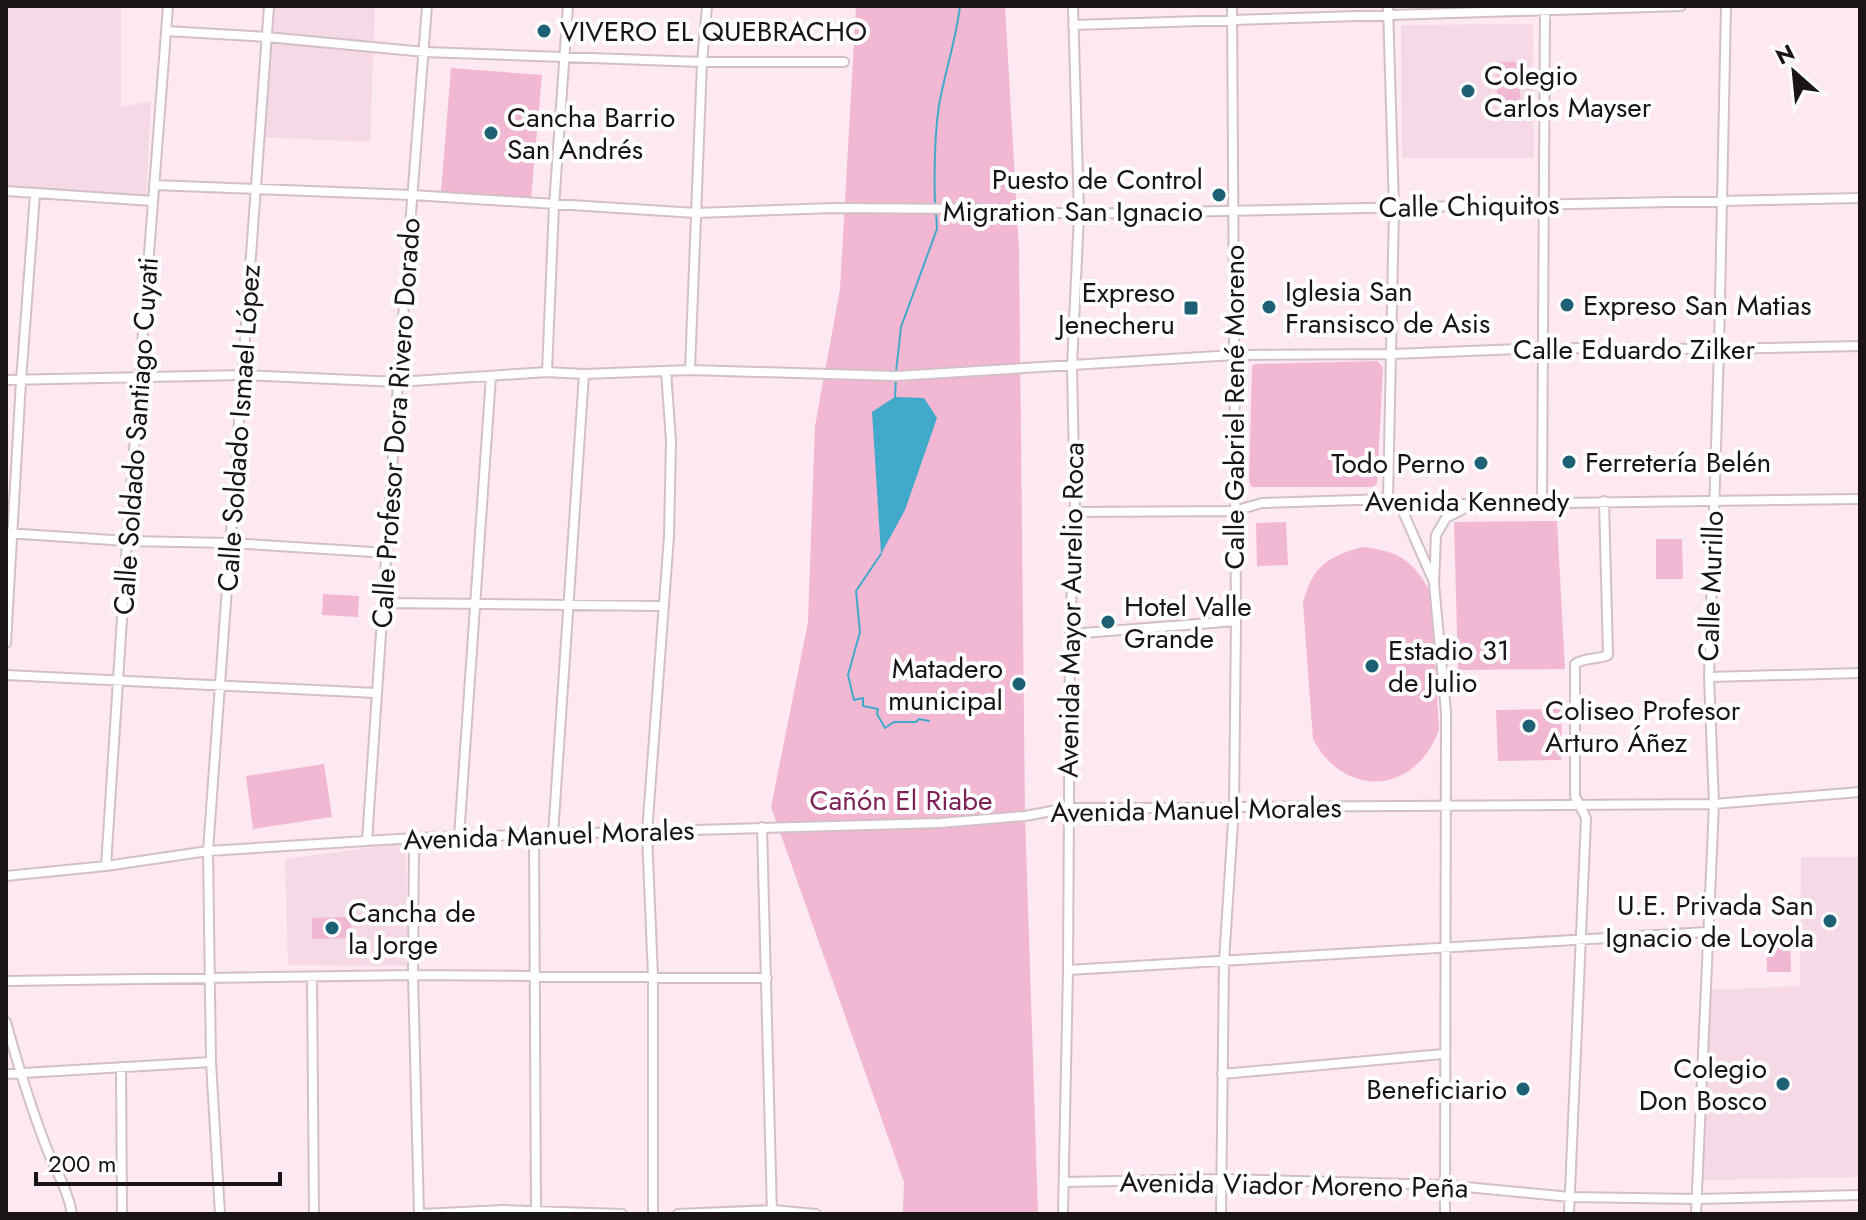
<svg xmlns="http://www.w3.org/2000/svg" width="1866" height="1220" viewBox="0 0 1866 1220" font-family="Jost,sans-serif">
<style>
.built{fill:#f5d9e6}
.green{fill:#f2b7d3}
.water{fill:#41a9ca}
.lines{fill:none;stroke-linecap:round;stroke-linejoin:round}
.stream{stroke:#41a9ca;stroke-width:2}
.minor-casing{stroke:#d3bfc8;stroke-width:12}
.minor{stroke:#fff;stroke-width:8}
.poi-dot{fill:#1e6074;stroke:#fff;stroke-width:3}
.labels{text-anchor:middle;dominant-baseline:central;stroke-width:8;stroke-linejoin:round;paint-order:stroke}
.poi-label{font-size:28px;fill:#1a1417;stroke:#fff;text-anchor:start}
.street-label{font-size:28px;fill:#1a1417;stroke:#fff}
.park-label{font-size:28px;fill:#7c2257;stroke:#fff}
</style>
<rect width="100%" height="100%" fill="#fee9f2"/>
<!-- built -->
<path class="built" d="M6,6h115v101l30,-6 -5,96 -140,-9z
M269,6h106l-5,136 -110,-5z
M1533,24l1,134h-132l-1,-133z
M405,843l3,123 -120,-1 -3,-106z
M1801,857h59v320l-157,3 6,-190 91,-4z"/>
<!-- green -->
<path class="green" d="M856,6h149l14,245 6,565 13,398h-135l1,-32 -133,-375 37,-185 7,-196 25,-137z
M1497,62h22l1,39h-23z
M451,68l91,7 -11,124 -90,-7z
M1377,361l6,6 -6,117 -4,3h-121l-3,-5 3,-116 3,-2z
M1557,521l8,148 -107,1 -4,-148z
M1286,522l2,43 -31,1 -1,-43z
M1656,539h26l1,40h-27z
M1362,547c37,4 51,13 69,46l8,136c-22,65 -94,71 -126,10l-10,-136c9,-36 24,-46 59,-56z
M323,594l36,2 -1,21 -36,-2z
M1562,709l-1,51 -63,1 -2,-51z
M324,764l8,53 -79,12 -7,-53z
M351,917v21l-39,1v-21z
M1790,933l1,39h-24l-1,-38z"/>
<!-- water -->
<path class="water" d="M895,397l29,1 13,20 -32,92 -24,44 -9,-142z"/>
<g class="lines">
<!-- stream -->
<path class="stream" d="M935,207c-1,-34 -1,-68 4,-102 6,-33 17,-65 21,-99
M896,372l5,-45 36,-98 -1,-16
M895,397l1,-18
M881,554l-25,37 4,41 -12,43 6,25 9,-2v8l15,3 -1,5 8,14 9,-6h22l3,-3 10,2"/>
<!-- minor casing -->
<g class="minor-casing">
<path id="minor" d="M1073,25l608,-19
M166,31l101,6 158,15 277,10h142
M154,185l258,10 284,18 137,-5 145,1 101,5 781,-16
M6,191l147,10
M690,370l12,-308 5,-56
M547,372l7,-166 14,-200
M6,380l238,-5 154,7 149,-10 37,2 106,-4 206,6 338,-21 158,-1 151,-6 176,1 141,-3
M1388,499l6,-291 -6,-202
M1542,502l3,-495
M1400,505l34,77
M1075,512l159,-1 28,-8 126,-4 12,6 460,-6
M6,533l121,8 104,2 157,10
M385,603l277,3
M1070,634l166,-13
M6,643l15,-262 14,-187
M6,675l370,18
M1709,677l151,-4
M762,827l10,387
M534,835l2,379
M553,835l31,-461
M459,837l32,-461
M414,838l-1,137 6,239
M367,841l31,-459 29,-376
M106,866l21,-325 41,-535
M6,876l100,-10 102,-15 206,-13 526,-15 85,-7 43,-8 646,-4 146,-12
M1068,970l639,-38
M312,977l2,237
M6,981l407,-6 354,3
M6,1022c12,43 25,86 41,127 9,22 21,41 25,65
M121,1067l1,147
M6,1074l205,-12
M1222,1074l221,-20
M1064,1182l157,-3 224,6 125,12 127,2 163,-4
M220,1214l-9,-152 -3,-211 61,-845
M421,1214l82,-4 119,4
M653,1214v-237l-6,-144 22,-297 2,-95 -5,-70
M678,1214l95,-4 43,4
M1063,1214l5,-244 2,-336 5,-122 -3,-146 7,-152 -6,-208
M1221,1214l3,-253 10,-154 2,-186 -4,-615
M1445,1214l1,-502 -12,-128 2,-49 10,-17 25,-13
M1569,1214l17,-396 -11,-22v-132c10,-7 22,-4 33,-9l-4,-154
M1696,1214l18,-410 -5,-127 10,-328 7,-343"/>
</g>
<!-- minor -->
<use href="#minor" class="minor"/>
</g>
<!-- markers -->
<g class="poi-dot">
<circle cx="544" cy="31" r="8"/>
<circle cx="1468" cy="91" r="8"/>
<circle cx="491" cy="133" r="8"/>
<circle cx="1219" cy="195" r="8"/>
<circle cx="1567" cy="305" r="8"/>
<circle cx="1269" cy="307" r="8"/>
<rect x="1183" y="300" width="16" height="16" rx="4"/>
<circle cx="1569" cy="462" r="8"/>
<circle cx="1481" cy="463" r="8"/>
<circle cx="1108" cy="622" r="8"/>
<circle cx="1372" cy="666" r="8"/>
<circle cx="1019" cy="684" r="8"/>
<circle cx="1529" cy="726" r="8"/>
<circle cx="1830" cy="921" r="8"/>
<circle cx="332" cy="928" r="8"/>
<circle cx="1783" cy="1084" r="8"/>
<circle cx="1523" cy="1089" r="8"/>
</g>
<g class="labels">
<!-- poi labels -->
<g class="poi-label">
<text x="560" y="31">VIVERO EL QUEBRACHO</text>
<text x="1484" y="75">Colegio<tspan x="1484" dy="32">Carlos Mayser</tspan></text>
<text x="507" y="117">Cancha Barrio<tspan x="507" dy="32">San Andrés</tspan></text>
<text x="1203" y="179" text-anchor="end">Puesto de Control<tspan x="1203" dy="32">Migration San Ignacio</tspan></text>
<text x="1285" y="291">Iglesia San<tspan x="1285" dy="32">Fransisco de Asis</tspan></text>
<text x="1175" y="292" text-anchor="end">Expreso<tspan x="1175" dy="32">Jenecheru</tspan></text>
<text x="1583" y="305">Expreso San Matias</text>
<text x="1585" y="462">Ferretería Belén</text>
<text x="1465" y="463" text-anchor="end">Todo Perno</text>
<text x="1124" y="606">Hotel Valle<tspan x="1124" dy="32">Grande</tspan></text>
<text x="1388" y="650">Estadio 31<tspan x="1388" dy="32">de Julio</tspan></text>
<text x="1003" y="668" text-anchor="end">Matadero<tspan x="1003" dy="32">municipal</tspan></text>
<text x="1545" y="710">Coliseo Profesor<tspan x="1545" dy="32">Arturo Áñez</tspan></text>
<text x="1814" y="905" text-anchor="end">U.E. Privada San<tspan x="1814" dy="32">Ignacio de Loyola</tspan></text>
<text x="348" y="912">Cancha de<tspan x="348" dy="32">la Jorge</tspan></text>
<text x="1767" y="1068" text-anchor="end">Colegio<tspan x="1767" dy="32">Don Bosco</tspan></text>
<text x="1507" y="1089" text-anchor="end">Beneficiario</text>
</g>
<!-- street labels -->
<g class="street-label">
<text transform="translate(1469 206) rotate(-1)">Calle Chiquitos</text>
<text x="1634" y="349">Calle Eduardo Zilker</text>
<text transform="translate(1234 407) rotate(-90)">Calle Gabriel René Moreno</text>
<text transform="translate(396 423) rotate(-86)">Calle Profesor Dora Rivero Dorado</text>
<text transform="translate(239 428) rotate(-86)">Calle Soldado Ismael López</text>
<text transform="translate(136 436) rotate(-86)">Calle Soldado Santiago Cuyati</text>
<text x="1467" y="501">Avenida Kennedy</text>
<text transform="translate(1711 586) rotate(-88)">Calle Murillo</text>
<text transform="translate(1071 610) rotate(-89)">Avenida Mayor Aurelio Roca</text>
<text transform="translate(1196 810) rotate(-1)">Avenida Manuel Morales</text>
<text transform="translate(549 835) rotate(-2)">Avenida Manuel Morales</text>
<text transform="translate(1294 1185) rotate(1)">Avenida Viador Moreno Peña</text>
</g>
<!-- park labels -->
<g class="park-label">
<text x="901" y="800">Cañón El Riabe</text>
</g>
</g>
<!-- border -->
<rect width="1866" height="1220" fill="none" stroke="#1a1417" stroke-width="16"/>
<!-- north arrow -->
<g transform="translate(1794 72) rotate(333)" stroke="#ffffff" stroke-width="6" paint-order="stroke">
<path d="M0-6L14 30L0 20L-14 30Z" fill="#1a1417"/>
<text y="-12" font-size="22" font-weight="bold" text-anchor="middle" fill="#1a1417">N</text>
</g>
<!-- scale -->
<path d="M36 1172v12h244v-12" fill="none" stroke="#1a1417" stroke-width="4"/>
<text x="48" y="1172" font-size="24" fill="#1a1417" stroke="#ffffff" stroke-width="6" paint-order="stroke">200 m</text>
</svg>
